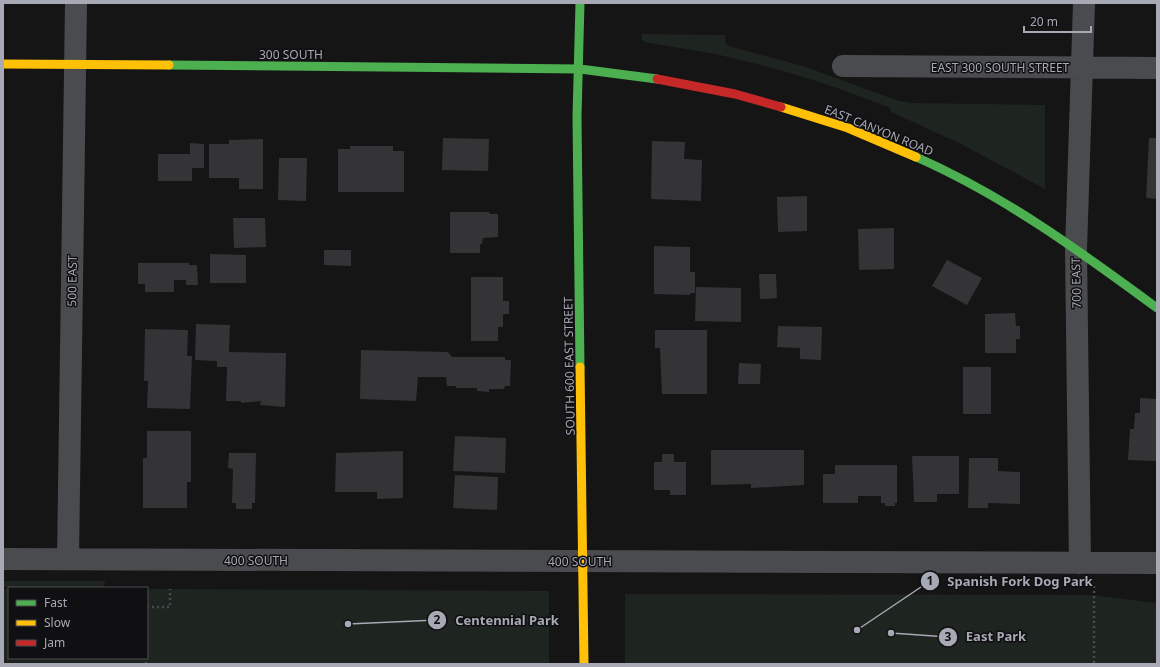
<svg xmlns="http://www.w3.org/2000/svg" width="1160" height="667" viewBox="0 0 1160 667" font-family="'Noto Sans',sans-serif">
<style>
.green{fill:#1e241f}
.building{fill:#343436}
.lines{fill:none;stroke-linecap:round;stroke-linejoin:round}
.path{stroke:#4b4b4f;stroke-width:2.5;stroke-dasharray:2 3;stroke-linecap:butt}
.street{stroke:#4a4b4e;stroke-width:22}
.fast{stroke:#4caf50;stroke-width:9}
.slow{stroke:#ffc107;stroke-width:9}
.jam{stroke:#c62828;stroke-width:9}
.labels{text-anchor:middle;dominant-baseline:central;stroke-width:3;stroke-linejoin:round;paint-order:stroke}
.street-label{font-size:12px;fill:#a7a9b5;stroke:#100f11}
.leader{fill:none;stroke:#a7a9b5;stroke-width:1.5}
.callout-dot{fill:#a7a9b5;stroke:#100f11;stroke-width:1.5}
.mark-label{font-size:12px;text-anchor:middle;font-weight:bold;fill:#111}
.callout-label{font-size:13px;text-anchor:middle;font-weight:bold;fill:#a7a9b5;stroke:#100f11;stroke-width:3;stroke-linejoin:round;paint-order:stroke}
</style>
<rect width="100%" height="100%" fill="#151515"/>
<!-- green -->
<path class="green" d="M642,34l83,1v6l3,5 75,20 96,35 13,2 133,2v84l-86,-46 -68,-31 -1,-4c-57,-23 -115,-41 -175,-54 -24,-5 -47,-7 -70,-12l-3,-2z
M3,581h102l-1,6h-101z
M3,589h6v69h138v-69l402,2v73h-546z
M625,594l465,1 67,8v61h-532z"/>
<!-- building -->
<path class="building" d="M443,138l46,1 -1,32 -46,-1z
M1149,138h8v61l-11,-1z
M263,139v50h-24v-11h-30v-34h20v-4z
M652,141l33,1 -1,17 18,1 -1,41 -50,-2z
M190,143l14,1v24h-12v13h-34v-27h32z
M350,146h43v5h11v41h-66v-43h12z
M279,158h28l-1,43 -28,-1z
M807,196v35l-29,1 -1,-35z
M450,212h39l1,2h8v23l-15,1 -1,6h-2v9h-30z
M233,218h32l1,29 -32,1z
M894,228v41l-35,1 -1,-41z
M654,246l36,1v25h5v21h-5v2l-36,-1z
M324,250h27v16l-27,-1z
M210,254l36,1v28h-36z
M947,260l35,18 -15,27 -35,-19z
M138,263h51v2h8l1,20h-12v-5h-12v12h-29v-8h-7z
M759,274h17l1,24 -17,1z
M471,277h32v24h6v13h-6v13h-5v14h-27z
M696,287l45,1v34l-46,-1z
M1015,313l1,13h4v13h-4v14h-31v-39z
M196,324l34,1 -1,27 57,1 -1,54 -25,-2 1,-4 -20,2v-2h-15l1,-34h-10v-6l-22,-1z
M778,326l44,1 -1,33 -21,-1v-11l-23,-1z
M145,329l43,1 -1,26h5l-2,53 -43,-1 1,-27h-4z
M655,330h52v64h-45l-2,-46h-5z
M361,350l87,2 4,5h53v3h6l-1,26h-5l-1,3h-15v3l-12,-1v-3h-21v-2h-9l-1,-9h-28l-2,24 -56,-2z
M739,363l22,1 -1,20h-22z
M963,367h28v47h-28z
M1140,398l17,1v62l-29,-1 2,-31h4l1,-16h5z
M147,431h44v51h-4v26h-44v-50h4z
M455,436l51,2 -1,35 -52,-2z
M711,450h93v35l-53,3v-4l-40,1z
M403,451v47l-26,1v-7h-42l1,-39z
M229,453h27l-1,50h-3v6h-16v-6h-4l1,-34 -5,-1z
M662,454h12v8h12v33h-16v-5h-16v-28h8z
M912,456h47v38h-22v8h-23z
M969,458h29v13l22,1v32l-32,-1v5h-20z
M835,465h62v38h-2v3h-10v-3h-4v-7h-23v7h-35v-29h12z
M455,475l43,2 -1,33 -44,-2z"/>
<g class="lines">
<!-- path -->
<path class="path" d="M1094,586v78
M147,607h23v-18
M146,664v-6"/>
<!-- street -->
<path class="street" d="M843,66l314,2
M3,559l1154,4
M68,559l8,-556
M1080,563l-4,-313 8,-247"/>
<!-- fast -->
<path class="fast" d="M580,3l-3,114 3,250
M169,65l411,4 77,10
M916,157c87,38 165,95 241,151"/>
<!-- slow -->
<path class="slow" d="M3,64l166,1
M781,107l67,21 68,29
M580,367l4,297"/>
<!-- jam -->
<path class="jam" d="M657,79l78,15 46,13"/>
</g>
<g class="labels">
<!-- street labels -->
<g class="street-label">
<text x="291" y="54">300 SOUTH</text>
<text x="1000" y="67">EAST 300 SOUTH STREET</text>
<text transform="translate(879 130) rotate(22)">EAST CANYON ROAD</text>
<text transform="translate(72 281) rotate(-89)">500 EAST</text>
<text transform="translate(1076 283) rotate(-91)">700 EAST</text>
<text transform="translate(569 366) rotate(-91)">SOUTH 600 EAST STREET</text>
<text x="256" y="560">400 SOUTH</text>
<text x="580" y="561">400 SOUTH</text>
</g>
</g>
<!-- callouts -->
<path class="leader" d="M857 630L930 581M348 624L437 620M891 633L948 637"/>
<g class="callout-dot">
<circle cx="857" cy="630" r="4"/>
<circle cx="348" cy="624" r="4"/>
<circle cx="891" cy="633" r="4"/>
<circle cx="930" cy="581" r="10"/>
<circle cx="437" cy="620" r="10"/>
<circle cx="948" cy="637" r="10"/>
</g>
<g class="mark-label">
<text x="930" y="585">1</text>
<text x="437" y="624">2</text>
<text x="948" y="641">3</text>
</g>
<g class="callout-label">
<text x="1020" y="586">Spanish Fork Dog Park</text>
<text x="507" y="625">Centennial Park</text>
<text x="996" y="641">East Park</text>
</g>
<!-- border -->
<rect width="1160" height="667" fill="none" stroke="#a7a9b5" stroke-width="8"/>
<!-- legend -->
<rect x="8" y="587" width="140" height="72" fill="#100f11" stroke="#4c4d53"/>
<rect x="16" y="600" width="20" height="6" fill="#4caf50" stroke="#4c4d53"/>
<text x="44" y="607" font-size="12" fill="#a7a9b5">Fast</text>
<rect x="16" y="620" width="20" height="6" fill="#ffc107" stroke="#4c4d53"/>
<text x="44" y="627" font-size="12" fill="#a7a9b5">Slow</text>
<rect x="16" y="640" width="20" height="6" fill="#c62828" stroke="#4c4d53"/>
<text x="44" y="647" font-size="12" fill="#a7a9b5">Jam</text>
<!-- scale -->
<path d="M1024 26v6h67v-6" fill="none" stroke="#a7a9b5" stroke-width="2"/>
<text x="1030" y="26" font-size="12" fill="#a7a9b5" stroke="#100f11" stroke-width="3" paint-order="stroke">20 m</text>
</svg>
